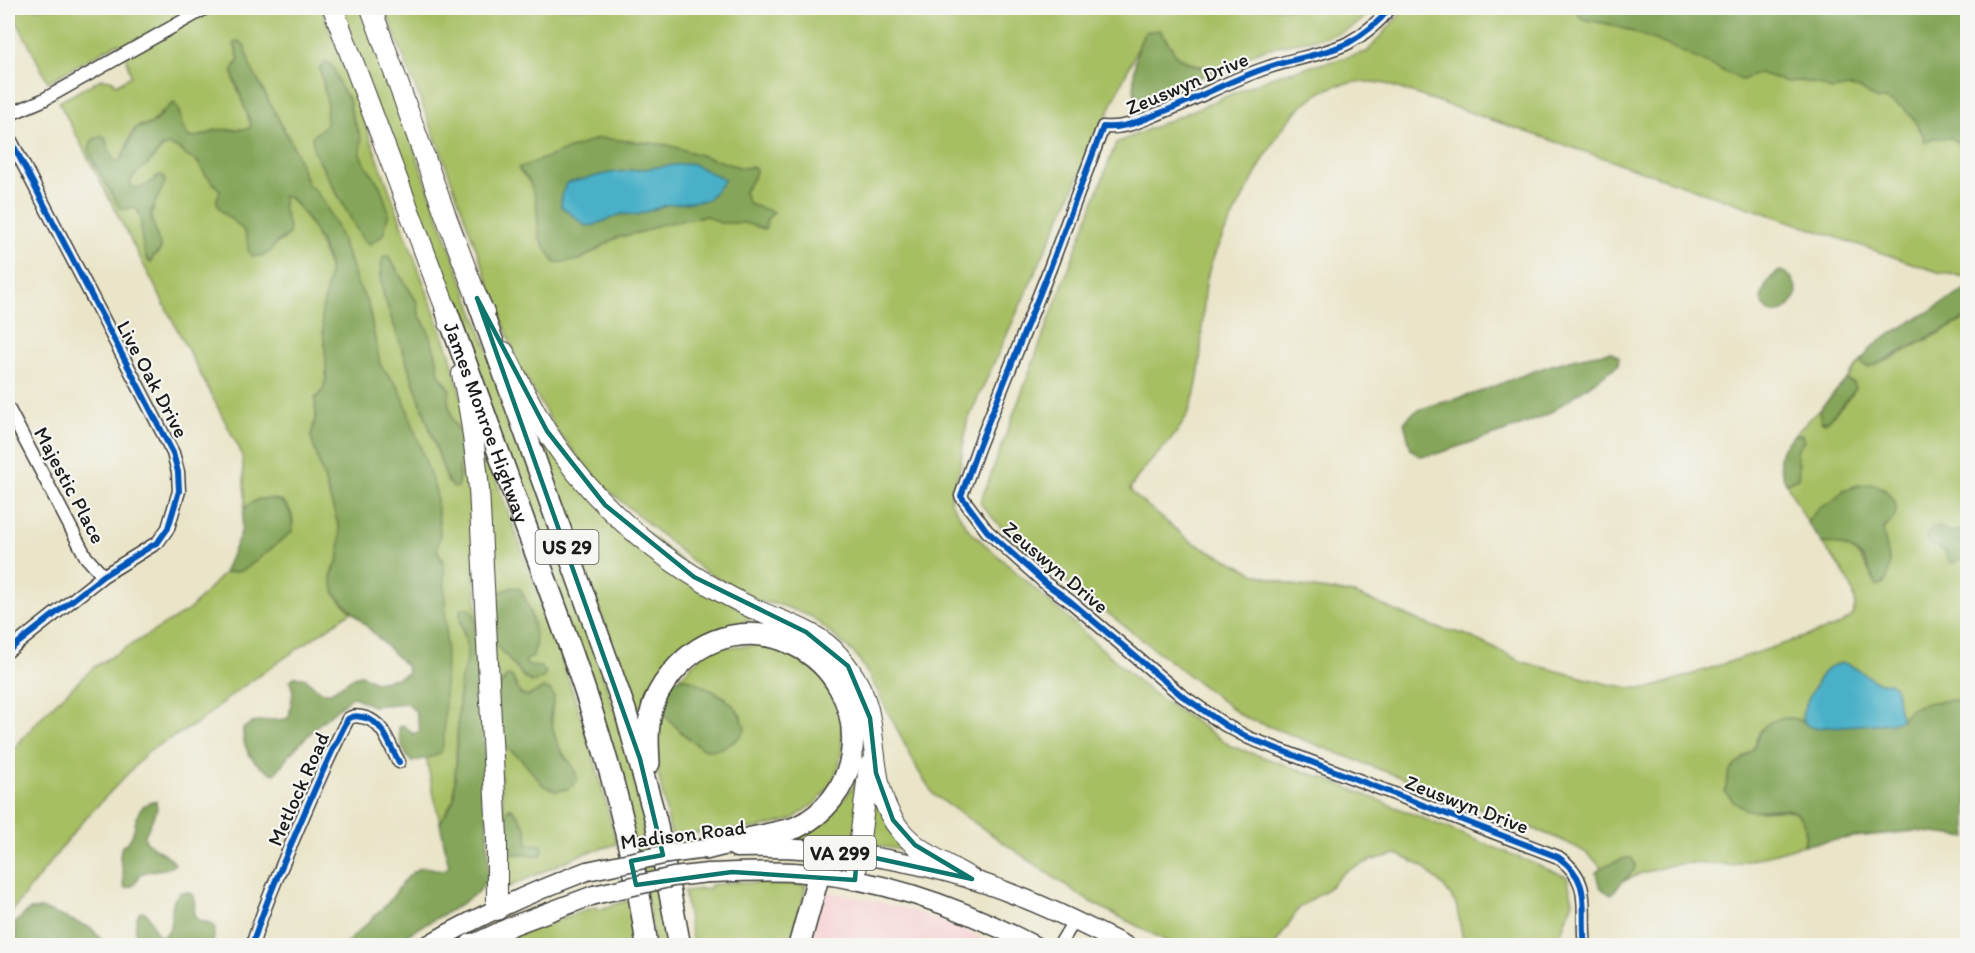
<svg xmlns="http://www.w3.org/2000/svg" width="1975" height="953" viewBox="0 0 1975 953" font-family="Itim,sans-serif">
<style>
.built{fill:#f7cfd1}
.green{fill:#a7bf64;stroke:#626e40;stroke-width:1.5;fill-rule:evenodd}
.forest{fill:#85a65a;stroke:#50613b;stroke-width:1.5}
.water{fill:#48b0c7;stroke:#326672;stroke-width:1.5}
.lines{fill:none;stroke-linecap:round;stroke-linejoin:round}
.minor-casing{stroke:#3b3a36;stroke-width:15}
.primary-casing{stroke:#3b3a36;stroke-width:21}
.trunk-casing{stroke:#3b3a36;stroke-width:22}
.motorway-casing{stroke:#3b3a36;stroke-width:24}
.minor{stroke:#fff;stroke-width:12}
.primary{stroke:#fff;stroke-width:18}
.trunk{stroke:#fff;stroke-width:20}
.motorway{stroke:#fff;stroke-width:21}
.primary-bridge-casing{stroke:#3b3a36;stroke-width:21;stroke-linecap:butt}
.primary-bridge{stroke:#fff;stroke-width:18}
.cycleway-casing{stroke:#f6f6f2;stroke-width:10}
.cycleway{stroke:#0057b8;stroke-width:6}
.marked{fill:none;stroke:#0f766e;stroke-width:4.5;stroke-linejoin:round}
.labels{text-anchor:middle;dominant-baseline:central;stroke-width:4.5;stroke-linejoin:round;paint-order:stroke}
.shield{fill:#f6f6f2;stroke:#5d5d5c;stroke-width:1.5}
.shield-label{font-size:20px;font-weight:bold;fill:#1c1c1c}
.street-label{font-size:21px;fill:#1c1c1c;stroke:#f6f6f2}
</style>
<rect width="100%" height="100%" fill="#f6f6f2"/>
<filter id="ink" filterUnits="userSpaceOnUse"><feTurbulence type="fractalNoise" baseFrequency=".0167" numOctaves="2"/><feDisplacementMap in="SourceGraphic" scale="12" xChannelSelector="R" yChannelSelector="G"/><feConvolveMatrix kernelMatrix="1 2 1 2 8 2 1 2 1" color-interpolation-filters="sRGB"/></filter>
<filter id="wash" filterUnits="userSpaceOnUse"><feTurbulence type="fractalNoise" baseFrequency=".008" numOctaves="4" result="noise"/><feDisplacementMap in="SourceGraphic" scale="24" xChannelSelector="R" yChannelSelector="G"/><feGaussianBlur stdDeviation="1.35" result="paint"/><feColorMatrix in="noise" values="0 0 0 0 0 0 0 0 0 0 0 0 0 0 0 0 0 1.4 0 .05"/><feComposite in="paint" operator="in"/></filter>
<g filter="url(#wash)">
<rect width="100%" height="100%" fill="#eae5c9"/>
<!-- built -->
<path class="built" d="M829,892l51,10 33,9 34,12 50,22 -186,1 11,-52z"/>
<!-- green -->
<path class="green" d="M8,8h314l128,346 10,38 6,26 16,275 -7,-45v-31l-15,5 7,25v11l-7,25 -6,116 -14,24 -14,-65 17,-197 -6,-12 3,-16 -4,-41 -38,-105 -18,-22 -12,-61 -10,-19 -11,-32 -32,-63 -7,-5 -13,-35 -45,-84 -5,-19 -11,-4 5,17 -6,10 1,10 17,44 -2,5 -33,1 -10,5 -16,3 -8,-10 -3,-19 -17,2 -9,11 -3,2 -12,2 -6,6 -11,28 -6,2 -4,-6 -6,-18 -12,24 27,45 7,2 8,-2 6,10v18l6,24 11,-6 3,-6c-13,-30 -12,-37 4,-65l-2,-6h-6c-6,8 -12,12 -22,12l-5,-4 2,-6 5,-6 11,-8 15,-17 7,-2 11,5 5,6 11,5 9,14 14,15c0,3 -2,6 -3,9 0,18 30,22 32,46l23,2 13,-9 4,-11c-4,-9 -9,-20 -5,-30l3,-1 14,14 14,21 15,39 -8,48 5,53 -3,20 -9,13 1,11 -5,22 28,90 1,9 -1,22 -6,12 2,24 16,18 -113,78 -40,33 -48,27 -68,72 -74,94v-161l38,-43 48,-45 95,-57 35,-37 16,-2 6,-3 47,-38c0,-4 0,-10 -1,-14 -6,-24 -35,-20 -48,-6l1,-13 -3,-43 -183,-352 42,-23 11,1 4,5 15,-9 -5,-19 -8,-14 -70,39 -36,-70 -4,1zM320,68l19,16 10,16 3,16 7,15 1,23 3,8 17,24 9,26 -6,23 -13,9 -14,-16 -38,-69 -2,-25 10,-8 1,-24zM388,256l29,46 2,13 7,11 10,29 3,19 10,13 -1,14 3,13 2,7 8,12 1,8 -4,46h-4l-6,-5 -64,-186 -4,-18 2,-16z
M341,8h21l200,544 75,226 34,167h-16l-18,-98z
M384,8h987c-17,34 -76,31 -108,42 -16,5 -31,15 -46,22l-39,-14 -18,-28 -15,2 -178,390 -7,45 -10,34 19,29 178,159 84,57 98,34 238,97 6,24 -13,34 4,10h-100l-8,-41 -11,-16 -23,-22 -25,-12 -25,6 -26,11 -20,19 -27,18 -24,37h-101l-87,-45 -153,-105 -15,-23 -48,-93 -14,-23 -45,-39 -31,-12 -26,-4 -55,-33 -101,-86 -42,-51 -38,-65 -78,-214z
M1405,8h386l176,119v150l-29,-5 -552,-188c-81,-16 -109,51 -141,110 -14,27 -31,54 -38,84 -8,43 -1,95 -19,135 -13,30 -43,48 -58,76l3,5 57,47 66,33 37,11 62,9 79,33 30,7 59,28 85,22 24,4h19l186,-62c5,-3 12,-6 15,-11 13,-22 -18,-55 -30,-72 30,0 39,11 51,36l12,-34 -2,-14 12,-15 -11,-28c-13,-5 -30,-5 -41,4 -4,2 -6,7 -10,9 -12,8 -17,11 -26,21l-21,-39 7,-2 6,-17 -3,-8 1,-8 5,-13h-8l25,-25 1,6 4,7 5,-3 24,-27 1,-10 -8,-3 16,-20 1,5 5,2 26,-10 73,-39v454l-207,39c30,-2 51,-5 44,34l-71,20 -44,-2 -18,2 -32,9 -15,7 10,-11 -29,4c-13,-22 -26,-25 -48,-36l-315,-122 -230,-176 -32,-37 136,-360 158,-67 93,-24z
M478,432l75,200 39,119 25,93 -35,10 -78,35 1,-48 7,13 29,1 2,-5 -16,-6v-11l-15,-25h-3l-5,14 -8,-109 12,36 13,9 23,28 29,-20c-19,-21 -25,-41 -19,-69l-10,-9 -16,8 -8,-2 -8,-17 -8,2 -9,15 -2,-51 9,6 23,30 15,-12 -12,-1 -4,-5 12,-14c-2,-19 -6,-42 -16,-58l-29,13z
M544,444l29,28 179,147 -40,14 -69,80 -5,-1 -97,-258 6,-2z
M774,644l51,33 17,43v31l-3,15 -9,20 -13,16 -26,18 -32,8 -88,7 -14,-67 -3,-23 7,-43 5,14 29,27 31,-45 -39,-20h-8l31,-30z
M856,781l7,3 -10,60 -23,-7 -33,5 -6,-5 55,-40z
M873,791l49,62 -57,-9z
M736,882l70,3 -12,60h-101l-9,-54 26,-3v-3z
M629,900l6,45h-143l84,-32 21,-6 1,3z"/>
<!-- forest -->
<path class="forest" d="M1584,8h383v150l-5,-3v-8l-10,-9h-19l-9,4 -1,-7 -10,-17 -10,-10 -9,-5 -10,-4 -7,1 -16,-11 -11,-2 -19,3 -12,-6 -20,-3 -12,1 -28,-9 -17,7c-43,-20 -85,-42 -131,-55 -12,-4 -26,-2 -34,-11z
M1160,30l18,28 18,8 21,6 -42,13 -31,14 -9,-2c-3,-21 0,-47 10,-65z
M236,41l5,1 4,5 5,19 45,84 13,35 7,5 9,12 14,28 20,55 10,19 12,61 18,22 5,10 33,95 4,41 -3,16 7,17 2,73 -2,97c-2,16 0,18 -17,22 -5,1 -10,3 -15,4 -8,-7 -14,-24 -13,-35l4,-2 10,9 7,-3 -4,-19 -9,-9 -35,3 -18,-9 -4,1 -31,26 -30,31 -14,19c-20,-6 -33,-24 -32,-45 12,-11 27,-8 43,-10l3,-2 4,-25 -3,-11 4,-4h9c10,7 15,17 28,15l25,-16 6,-1 13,7 22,-4 11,-5 -2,-7 -71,-72 -4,-17 8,-19 1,-22 -1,-9 -28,-90 5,-22 -1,-17c22,-12 5,-65 7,-87 2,-12 9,-34 7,-45 -6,-25 -21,-48 -38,-68l-4,-2h-3c-4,14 6,25 5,38l-13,9 -6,9 -9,4h-10c-5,-7 -2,-15 -6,-23 -6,-12 -29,-19 -28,-34 1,-3 3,-6 3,-9l-14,-15 -9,-14 -11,-5 -5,-6 -11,-5 -8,2 -14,17 -11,8 -5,6 -2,6 5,4c12,0 16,-7 25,-13l3,1 2,6 -14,30v5l10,32 -8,8 -1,4 -2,2c-14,-17 -3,-43 -15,-56l-11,2 -5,-2 -29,-53 -1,-5 3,-9 10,-4c7,7 7,18 13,26h3l3,-2 15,-32c5,-2 10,-2 15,-4 10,-5 12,-16 23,-21 9,8 3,23 16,35l16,-3 9,-5 34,-1 2,-5 -18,-49v-5l6,-10 -5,-17z
M324,62h4l5,5 8,21 8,12 3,16 9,22 -1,16 3,7 17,25 9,26 -6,23 -13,9 -7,-4 -7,-12 -42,-77 -2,-14 14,-12 1,-23 -7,-34z
M599,138l69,7 74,23 11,-1 3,2 -1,6 -11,17 5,12 25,8 -7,7 -2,10 -21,-6h-24l-14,-7 -47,9 -14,6 -29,7 -36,22 -25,3 -16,-26 -3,-38 -7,-18 -11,-13z
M388,256l29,46 2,13 7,11 10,29 3,19 11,17 -2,10 3,13 2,7 9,15 -4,51 -4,1 -6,-6 -64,-186c-4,-13 -4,-25 -1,-39z
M1780,271c10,2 15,11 17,21 -5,19 -26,31 -36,8 3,-13 7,-22 19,-29z
M1967,289v29l-92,47 -7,2 -5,-2 -1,-5 10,-13 10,-8z
M1611,352l8,5 -1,8 -71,50 -35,14 -76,25 -16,2 -9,-7 -7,-26c5,-7 9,-11 17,-14 19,-7 39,-10 58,-17 42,-16 86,-35 132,-40z
M1846,380l8,3 2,5 -27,32 -8,2 -2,-12z
M1794,435h8l2,6c-14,15 -2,20 -6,37l-12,5c-10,-22 -9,-31 8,-48z
M1874,484c11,4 26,17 21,31 -2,5 -9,11 -12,16 3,20 13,35 0,54l-6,1c-5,-8 -7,-15 -11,-23 -9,-15 -28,-20 -44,-20l-15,-21 11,-13 16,-9 10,-10 17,-5z
M259,499c25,-2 33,6 34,32l-46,37 -7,3 -16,2 17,-41 3,-22 5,-6z
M1932,527h7l12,5 16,-3c1,13 0,26 -12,34l-5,-1 -5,-11 -16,-8 -3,-6z
M513,587l7,2c10,16 19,48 13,67l-8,5 3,5 12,1 6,5 -2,5 -11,6c-15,-8 -25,-29 -40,-40l-2,-41 6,-9z
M465,608l7,2 3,7v31l7,45 7,175 -3,14 -8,10 -20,14 -69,39 -46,1c14,-13 28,-26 41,-39 12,-12 19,-30 34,-38 11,-6 21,6 31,-2l-9,-44 14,-24 6,-116 7,-25v-11l-7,-32v-5z
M507,676l5,1 8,17 8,2 16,-8 7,3 3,6 -4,19 5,21 8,18 10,11 4,12 -2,5 -8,6 -11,2 -12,-5 -23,-27 -17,-14 -8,-32 -1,-19z
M679,678c11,0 18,5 28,10 18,9 35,20 38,42 -11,15 -23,20 -41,20l-21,-16 -17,-18 -4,-7 8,-26z
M1967,699v138l-52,-6 -61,6 -50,8c2,-11 4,-18 -3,-27 -14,-19 -40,-1 -58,-10 -7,-4 -13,-10 -18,-16 1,-6 2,-14 4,-19 5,-9 16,-15 23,-23 4,-6 5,-15 10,-21 10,-13 35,-15 46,-3l93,-6c12,-22 45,-18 66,-21z
M156,801l1,8 -12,26v5c8,10 24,13 30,24 -10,9 -24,3 -36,11 -2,8 -5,12 -14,13 -3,-6 -1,-9 -2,-16 -2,-10 -5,-14 -1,-26 21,-10 4,-40 34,-45z
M509,808c7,2 17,17 18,25 1,4 0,7 0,11l14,1 2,5 -2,5 -29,-1c-7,-15 -12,-30 -3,-46z
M1626,858h6l3,7 -1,5 -23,24c-12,-4 -13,-10 -15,-22l10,-7z
M181,892c18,-2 13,14 13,24l4,4 14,4 3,4 -2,14 -4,4 -72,-1 -2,-3 1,-22 3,-7 4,-2c10,5 8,18 17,26 20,-6 3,-32 21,-45z
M43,909l48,19 15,17h-91l1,-12 -2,-9 15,-14z"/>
<!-- water -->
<path class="water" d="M691,163l34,17 -18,20 -41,5 -29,10 -15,-1 -28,11 -8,1 -25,-20 1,-11 5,-12 43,-10z
M1843,663l7,2 27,17 4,1 9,-1c9,7 6,12 8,23 1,6 3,8 3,15l-11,3 -76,5 -6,-2c-3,-3 -5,-4 -6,-8 -1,-8 15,-36 20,-44 5,-6 13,-10 21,-11z"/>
</g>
<g filter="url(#ink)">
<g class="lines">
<!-- minor casing -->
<g class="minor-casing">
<path id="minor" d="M1390,8c-12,15 -25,26 -42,35 -24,12 -53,15 -79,24 -37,12 -72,32 -109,46 -20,8 -36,16 -57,14l-53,141 -72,180 -17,48 26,35 58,52 25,18 111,94 44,30 24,13 309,119c36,25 22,52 27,89
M8,115l35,-15 163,-92
M8,135l165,318 5,19 1,19 -11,37 -10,14 -55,34 -95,75
M8,408l78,149 17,19
M252,946c9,-31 22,-62 35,-92 19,-45 38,-91 61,-135 6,-4 10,-3 18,-1 19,6 23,28 33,44
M1059,946l15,-25"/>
</g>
<!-- primary casing -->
<g class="primary-casing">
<path id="primary" d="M736,848c93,-3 196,13 282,48 37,14 72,32 108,50
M708,873c32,-1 64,-3 97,0 82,7 158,35 230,73
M426,946c51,-30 106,-54 161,-75
M469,946l45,-21 80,-30"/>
</g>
<!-- trunk casing -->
<g class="trunk-casing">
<path id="trunk" d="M333,8l113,301 3,14
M371,8l73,203 33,87 7,14
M504,352c14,27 27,54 43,80 44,68 105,122 176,161 13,7 26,14 40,20 26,11 56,20 75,42 16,18 28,40 32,64 7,39 4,80 31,112 18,22 48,34 71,48
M462,374c9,38 13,77 17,115l18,347v74
M855,880l14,-114"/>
</g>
<!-- motorway casing -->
<g class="motorway-casing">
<g id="motorway">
<path d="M477,298l148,412 31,111 24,125"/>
<path id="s1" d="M446,309c27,73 53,145 80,218 51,135 102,274 121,419"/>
<path d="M649,763c-1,-17 -2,-34 2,-50 3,-15 11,-28 21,-40 69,-84 196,-20 179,85 -6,30 -26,56 -54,69 -9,4 -21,5 -31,8 -20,4 -41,9 -61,14"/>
<path d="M470,946l2,-2"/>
<path d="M799,946l20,-72"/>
</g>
</g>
<!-- minor -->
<use href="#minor" class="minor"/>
<!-- primary -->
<use href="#primary" class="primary"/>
<!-- trunk -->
<use href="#trunk" class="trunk"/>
<!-- motorway -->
<use href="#motorway" class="motorway"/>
<!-- primary-bridge casing -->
<g class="primary-bridge-casing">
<path id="primary-bridge" d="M587,871l81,-17 37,-5
M594,895l79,-18 35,-4"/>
</g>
<!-- primary-bridge -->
<use href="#primary-bridge" class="primary-bridge"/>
<!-- cycleway casing -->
<g class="cycleway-casing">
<path id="cycleway" d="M1390,8c-12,15 -25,26 -42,35 -24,12 -53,15 -79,24 -37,12 -72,32 -109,46 -20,8 -36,16 -57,14l-53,141 -72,180 -17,48 26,35 58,52 25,18 111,94 44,30 24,13 309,119c36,25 22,52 27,89
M8,135l165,318 5,19 1,19 -11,37 -10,14 -55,34 -95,75
M252,946c9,-31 22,-62 35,-92 19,-45 38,-91 61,-135 6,-4 10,-3 18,-1 19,6 23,28 33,44"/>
</g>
<!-- cycleway -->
<use href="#cycleway" class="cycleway"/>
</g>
</g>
<!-- marked area -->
<path class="marked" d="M477,298l70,133 58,74 89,72 112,55 42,34 22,52 6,55 17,47 22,25 57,34 -115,-25 -2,26 -123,-8 -96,13 -5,-24 32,-6 -23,-96z"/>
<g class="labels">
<!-- shield labels -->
<g class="shield">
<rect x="535.5" y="530" width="63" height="34" rx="4.5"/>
<rect x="804" y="836" width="72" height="34" rx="4.5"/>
</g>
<g class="shield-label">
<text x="567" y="547">US 29</text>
<text x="840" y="853">VA 299</text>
</g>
<!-- street labels -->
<g class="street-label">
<text transform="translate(1187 83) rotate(-23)">Zeuswyn Drive</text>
<text transform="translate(153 379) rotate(62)">Live Oak Drive</text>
<text stroke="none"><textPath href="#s1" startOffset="120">James Monroe Highway</textPath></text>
<text transform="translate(70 485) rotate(62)">Majestic Place</text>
<text transform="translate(1056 567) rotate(40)">Zeuswyn Drive</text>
<text transform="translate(298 789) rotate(-66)">Metlock Road</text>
<text transform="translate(1467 804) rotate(21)">Zeuswyn Drive</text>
<text transform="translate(683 834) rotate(-7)">Madison Road</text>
</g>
</g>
<!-- margin -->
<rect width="1975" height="953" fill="none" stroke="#f6f6f2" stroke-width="30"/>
</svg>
